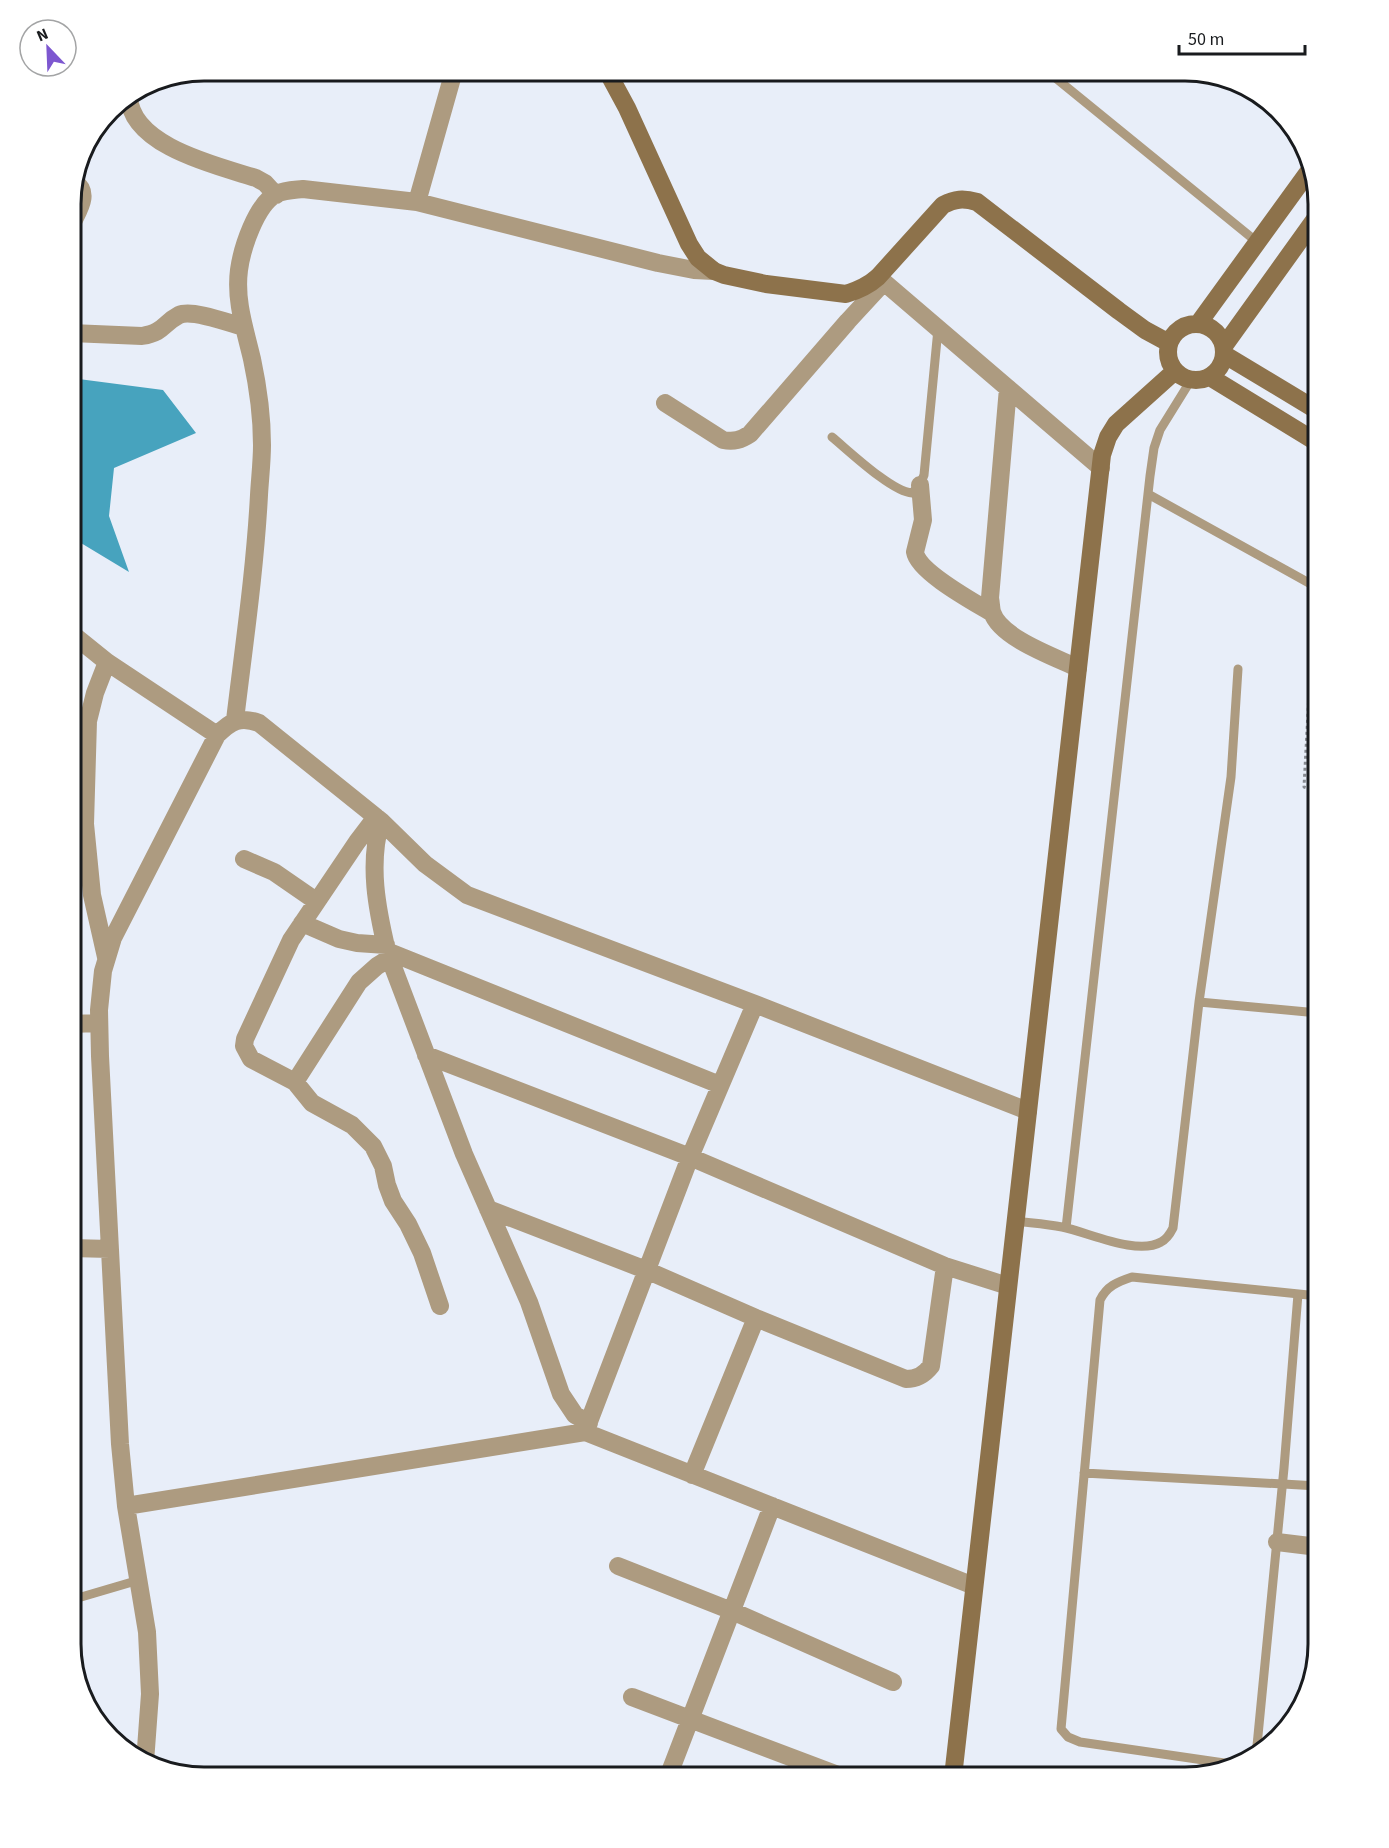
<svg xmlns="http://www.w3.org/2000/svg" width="1389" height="1848" viewBox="0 0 1389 1848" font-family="'Source Sans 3',sans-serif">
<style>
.water{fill:#47a3be}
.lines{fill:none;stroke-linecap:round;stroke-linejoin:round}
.path{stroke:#858990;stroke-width:3;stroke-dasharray:3 3;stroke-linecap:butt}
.lane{stroke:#ad9b80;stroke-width:9}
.street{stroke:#ad9b80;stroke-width:18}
.secondary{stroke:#8d724b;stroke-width:18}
.rim{fill:none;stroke:#191b1e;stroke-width:3}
</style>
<rect width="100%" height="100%" fill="#e8eef9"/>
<!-- water -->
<path class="water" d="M71,378l92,12 33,43 -82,35 -5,48 20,56 -58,-35z"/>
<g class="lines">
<!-- path -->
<path class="path" d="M1314,600l-10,187 14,5"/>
<!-- lane -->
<path class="lane" d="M1047,71l210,171
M832,437c17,14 60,55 80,56l8,-8 4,-10 14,-146
M1148,494l170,94
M1199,1002l119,11
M1015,1221c16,2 32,3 47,6 26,5 75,29 99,15 6,-3 9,-8 12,-14l26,-226 32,-225 7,-108
M1066,1228l84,-752 4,-28 6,-18 31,-50
M1084,1473l234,13
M71,1600l68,-20
M1256,1756l28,-288 14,-174
M1231,1764l-151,-22 -12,-5 -7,-8 39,-429c7,-14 17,-18 32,-23l186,19"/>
<!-- street -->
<path class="street" d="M129,96c1,50 89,70 127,82l9,5 11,12
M417,202l37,-131
M71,226c6,-14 21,-33 3,-44
M878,277l223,191
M71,333l71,3c23,-4 20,-12 37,-21 13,-6 50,8 65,12
M1008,388l-18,210c1,5 1,10 2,14 8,26 63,45 86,56
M665,403l58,37c11,2 18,0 27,-6l98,-113 36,-39
M920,485l3,35 -8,32c3,20 59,50 77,61
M71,633l36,29 110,73
M235,720c9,-75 20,-150 24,-225 1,-17 3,-34 3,-50 0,-29 -4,-58 -10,-86 -7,-30 -17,-58 -13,-89 3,-22 17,-65 37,-76 9,-4 18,-4 27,-5l114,13 241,61 36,7 20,1
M376,817l-19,25 -66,98 -46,99 -1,7 7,13 44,23 17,21 40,22 21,21 10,20 4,19 6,16 15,23 14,29 18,53
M381,821c-13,43 -4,88 6,130l77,203 65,148 32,92 14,21 14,8
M244,859l30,13 42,29
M302,923l37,16 18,4 29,2
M387,951l333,134
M106,957l-14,-62 -7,-71 3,-103 7,-28 12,-31
M71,1024l28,-1
M426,1055l264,102 255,109 63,20
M295,1082l64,-100 18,-16 13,-8
M488,1209l158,61 110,48 150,61c11,0 18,-4 25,-13l14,-100
M71,1248l39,1
M585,1432l105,-275 65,-153
M692,1475l64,-157
M126,1506l459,-74 389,154
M1277,1542l41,5
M618,1566l114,45 161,71
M632,1697l211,80
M145,1762l5,-68 -3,-62 -21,-126 -6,-62 -20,-388 -1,-46 4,-39 10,-33 104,-203c14,-14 23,-19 42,-12l122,98 44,43 42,31 288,109 273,107
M668,1777l104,-271"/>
<!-- secondary -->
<path class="secondary" d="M607,71l20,37 62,136 9,14 16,13 10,4 42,9 80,10c13,-4 22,-8 32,-17l65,-72c12,-6 20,-7 34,-3l142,109 26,19 24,13
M1168 352a28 28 0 1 1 56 0a28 28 0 1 1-56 0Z
M1198,324l111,-153
M1224,346l94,-131
M1225,355l93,56
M1210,377l108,66
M953,1777l149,-1322 6,-18 8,-13 59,-53"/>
</g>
<!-- crop -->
<path d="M0 0H1389V1848H0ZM204 81H1185A123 123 0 0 1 1308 204V1644A123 123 0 0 1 1185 1767H204A123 123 0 0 1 81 1644V204A123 123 0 0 1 204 81Z" fill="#fff" fill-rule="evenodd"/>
<path class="rim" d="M204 81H1185A123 123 0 0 1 1308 204V1644A123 123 0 0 1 1185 1767H204A123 123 0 0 1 81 1644V204A123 123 0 0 1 204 81Z"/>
<!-- north arrow -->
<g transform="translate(48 48) rotate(337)"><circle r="28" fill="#ffffff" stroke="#a3a4a5" stroke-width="1.5"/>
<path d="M0-4.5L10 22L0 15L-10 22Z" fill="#7d57d0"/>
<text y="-9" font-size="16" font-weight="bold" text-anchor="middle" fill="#191b1e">N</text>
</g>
<!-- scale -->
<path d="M1179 45v9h126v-9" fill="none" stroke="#191b1e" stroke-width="3"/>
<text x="1188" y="45" font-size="18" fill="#191b1e" stroke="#ffffff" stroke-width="4.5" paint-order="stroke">50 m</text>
</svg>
